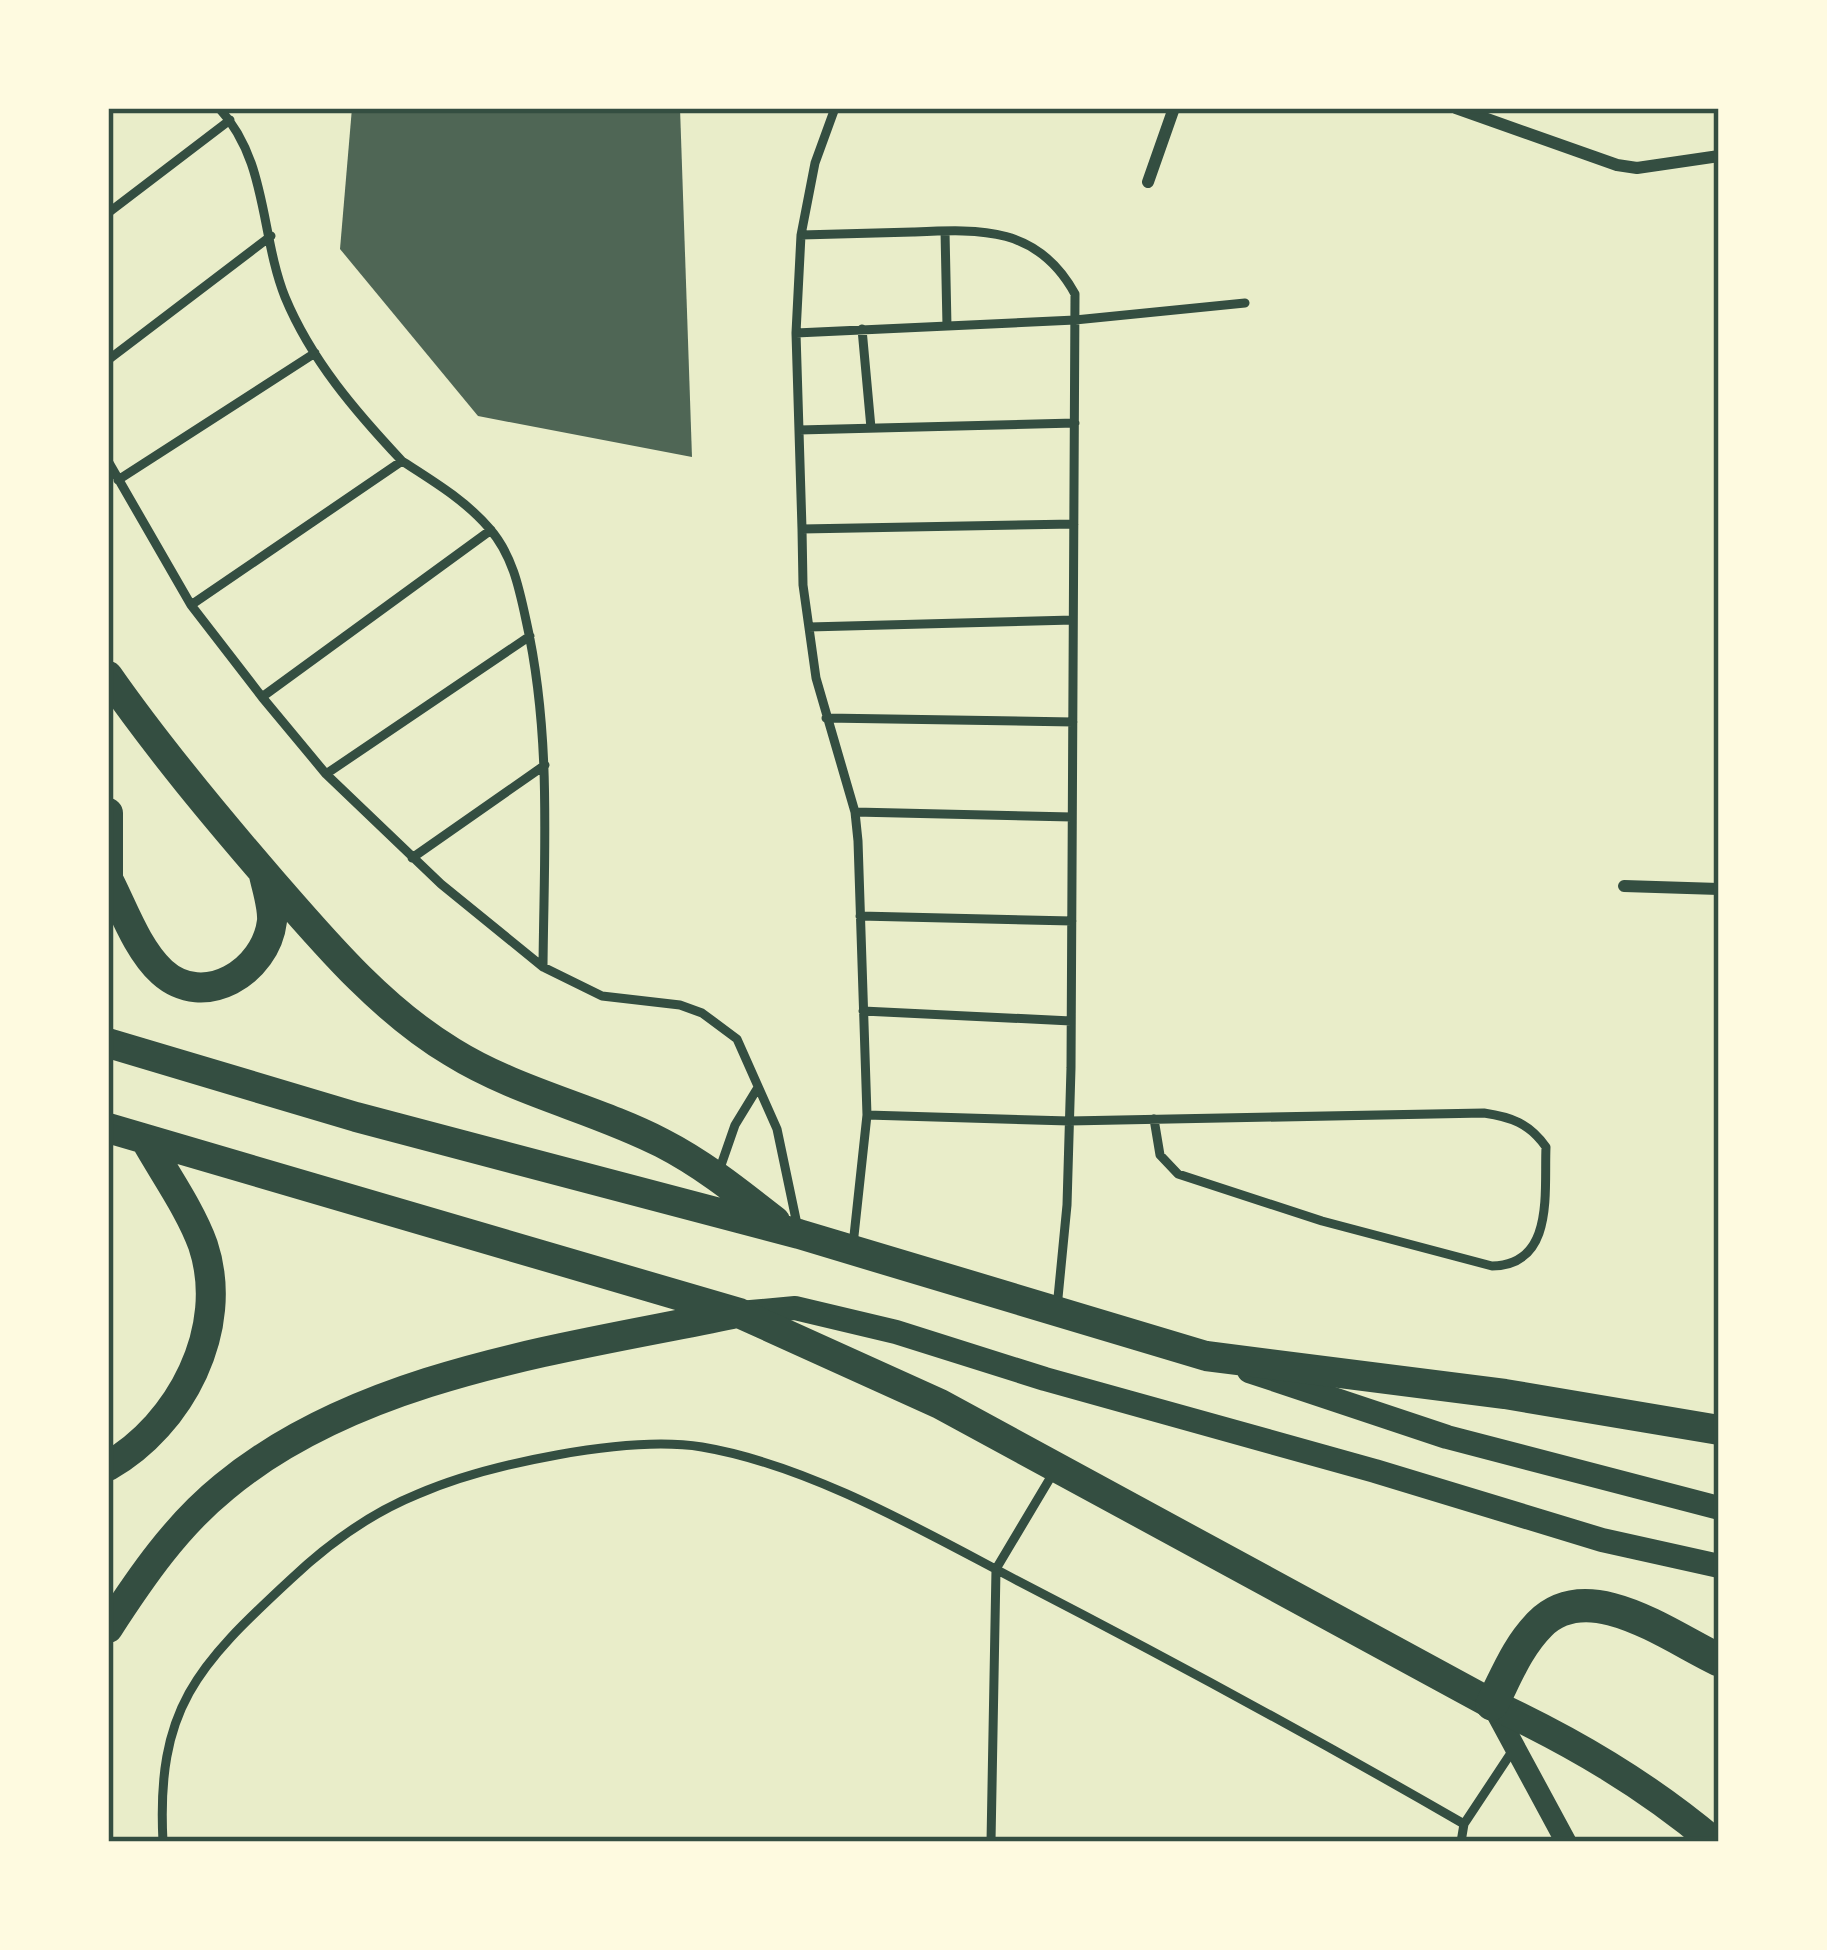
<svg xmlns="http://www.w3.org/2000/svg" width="1827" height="1950" viewBox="0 0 1827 1950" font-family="'Open Sans',sans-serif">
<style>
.building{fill:#4f6655}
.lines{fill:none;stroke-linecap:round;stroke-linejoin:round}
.service{stroke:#344e41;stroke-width:9}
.minor{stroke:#344e41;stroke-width:12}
.tertiary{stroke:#344e41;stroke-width:21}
.secondary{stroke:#344e41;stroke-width:24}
.primary{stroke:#344e41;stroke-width:30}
.trunk{stroke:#344e41;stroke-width:33}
.neatline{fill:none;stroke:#344e41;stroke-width:4.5}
</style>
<rect width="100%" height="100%" fill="#e9edc9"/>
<!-- building -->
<path class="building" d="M352,108h328l12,349 -214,-41 -138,-167z"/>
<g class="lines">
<!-- service -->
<path class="service" d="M219,108c49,53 41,126 66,189 26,63 71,115 117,164
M835,108l-20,55 -14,72 -5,98 6,196 1,56 13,93 39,134 3,29 9,274 -14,130
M108,213l122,-93
M945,231l2,95
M801,235c37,-1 75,-2 112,-3 68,-3 125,-6 162,62l-4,774 -4,137 -10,103
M862,329l9,99
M796,333l279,-13 170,-17
M108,360l163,-124
M799,430l276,-7
M108,461l83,144 71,92 64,77 115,110 102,83 59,29 78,9 22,8 35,26 40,90 21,100
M118,480l197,-127
M802,529l272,-5
M191,605l211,-144c31,20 63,39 87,67 23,26 30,59 37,92 26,115 18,231 17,347
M809,627l264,-7
M262,697l229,-167
M826,718l247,4
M326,774l204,-138
M855,812l217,5
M412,858l133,-93
M860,916l212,5
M863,1011l208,10
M867,1115l202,6 415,-8c27,4 45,10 62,34 -2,45 9,118 -54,119l-170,-45 -144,-47 -18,-19 -6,-36
M719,1171l16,-46 22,-36
M163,1842c-7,-134 34,-176 128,-263 37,-35 80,-66 127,-85 70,-30 209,-59 284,-47 107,18 221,84 316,134 151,78 299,158 446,243
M991,1842l5,-273 59,-99
M1461,1842l3,-18 49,-74"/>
<!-- minor -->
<path class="minor" d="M1456,108l161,57 20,3 82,-12
M1148,182l26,-74
M1624,886l95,3"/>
<!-- tertiary -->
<path class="tertiary" d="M1492,1705l74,137"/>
<!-- secondary -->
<path class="secondary" d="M739,1313l56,-5 101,24 149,47 330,92 227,69 117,26
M1249,1371l198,66 272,71"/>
<!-- primary -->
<path class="primary" d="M108,676c51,73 107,140 165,207 53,61 109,127 179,169 66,41 142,56 210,91 41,21 77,50 113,78
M108,813v74
M110,883c14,28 28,67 52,89 42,38 104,0 110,-51 1,-14 -5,-32 -8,-46
M108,1043l248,74 443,117 407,122 299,38 214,36
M108,1128l631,185 201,91 552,300c81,38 153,80 222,138
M108,1466c72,-41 123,-137 95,-221 -13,-36 -39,-72 -58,-106
M108,1628c33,-51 68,-102 116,-141 136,-113 340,-138 508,-173"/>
<!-- trunk -->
<path class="trunk" d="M1492,1704c14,-27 25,-57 48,-80 49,-49 130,13 179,36"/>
</g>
<!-- border -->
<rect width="1827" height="1950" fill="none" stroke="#fefae0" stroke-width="222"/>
<rect x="111" y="111" width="1605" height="1728" class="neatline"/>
</svg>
